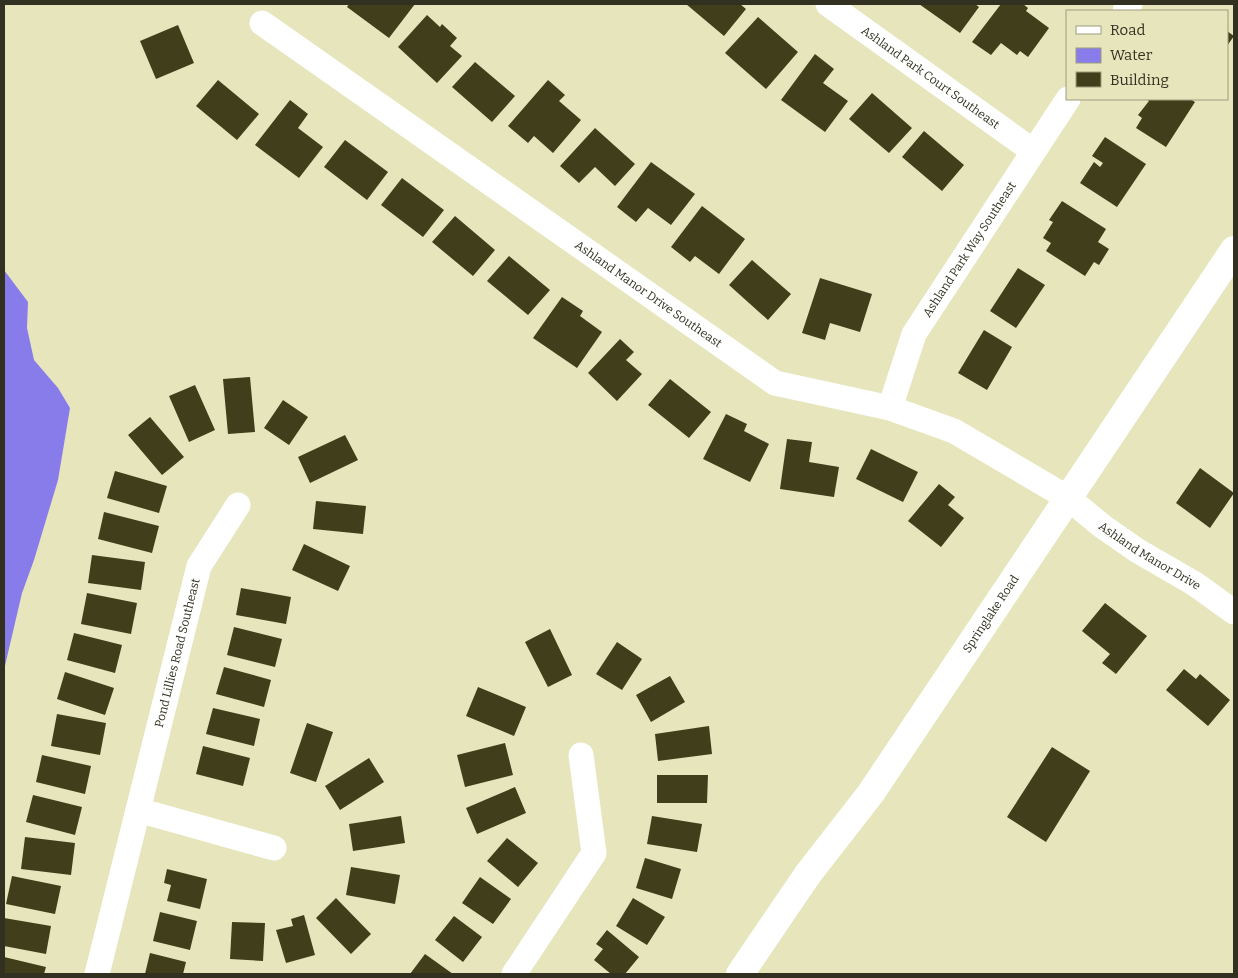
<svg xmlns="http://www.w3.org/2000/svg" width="1238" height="978" viewBox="0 0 1238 978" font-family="Bitter,serif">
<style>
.water{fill:#877ce9}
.building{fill:#413e1b}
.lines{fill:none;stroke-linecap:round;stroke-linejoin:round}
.minor{stroke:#fff;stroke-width:25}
.tertiary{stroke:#fff;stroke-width:28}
.labels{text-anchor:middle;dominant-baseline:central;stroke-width:5;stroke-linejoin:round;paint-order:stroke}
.street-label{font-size:12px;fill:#323121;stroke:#e7e5bc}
</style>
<rect width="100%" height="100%" fill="#e7e5bc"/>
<!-- water -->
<path class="water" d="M4,270l24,32 -1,26 7,32 24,28 12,20 -12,72 -24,80 -12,33 -18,77z"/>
<!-- building -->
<path class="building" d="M349,4h66l-26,34 -42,-31z
M686,4h54l6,5 -22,27z
M919,4h56l4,3 -19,26z
M1001,4h22l5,4 -2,3 23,17 -21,29 -8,-6 -3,4 -16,-12 -10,12 -19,-13z
M427,15l13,12 2,-3 15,14 -7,8 12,10 -25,27 -39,-36z
M758,17l40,35 -32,37 -41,-36z
M178,25l16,38 -38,16 -16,-38z
M1227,31l7,5 -7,10z
M815,54l19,15 -11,14 25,18 -23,31 -44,-32z
M475,62l40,34 -23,26 -40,-35z
M218,80l41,34 -22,26 -41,-34z
M548,80l17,15 -6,6 22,19 -28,33 -19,-17 -6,7 -20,-17z
M872,93l40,35 -23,25 -40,-34z
M1146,99h44l5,3 -29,45 -30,-19 6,-10 -4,-3 11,-14z
M290,100l18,14 -10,14 25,19 -24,31 -44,-33z
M595,128l40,36 -20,22 -20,-19 -16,16 -19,-17z
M924,131l40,34 -22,26 -40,-34z
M1105,137l41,27 -29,43 -37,-24 14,-21 6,5 3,-4 -11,-7z
M345,140l43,32 -21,28 -43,-33z
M651,162l44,32 -24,31 -23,-17 -12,14 -19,-15z
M402,178l42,32 -21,27 -42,-32z
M1062,201l44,28 -8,13 11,7 -10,16 -5,-3 -9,14 -39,-25 5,-8 -8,-5 10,-16 -4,-2z
M702,206l43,33 -26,35 -24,-18 -5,6 -19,-15z
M455,216l40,34 -22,26 -41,-34z
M509,256l41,34 -22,25 -41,-34z
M752,260l39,34 -23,26 -39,-35z
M1018,268l27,17 -29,43 -26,-17z
M820,278l52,16 -12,38 -30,-9 -5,17 -23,-7z
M562,297l21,14 -3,5 22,16 -25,36 -44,-30z
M984,330l28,17 -25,43 -29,-17z
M620,339l14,13 -8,8 16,14 -25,27 -29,-28z
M250,377l5,55 -27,2 -5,-55z
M670,379l41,33 -22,26 -41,-33z
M195,385l20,45 -26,12 -20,-46z
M283,400l25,17 -19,28 -25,-17z
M726,414l21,10 -3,7 25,13 -19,38 -47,-23z
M150,417l34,40 -22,18 -34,-40z
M345,435l13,25 -48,23 -12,-26z
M787,439l25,3 -3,20 30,5 -5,30 -54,-8z
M871,449l47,23 -15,30 -47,-23z
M1200,468l34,25 -24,35 -34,-25z
M115,471l52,15 -8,27 -52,-15z
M939,484l16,13 -7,8 16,13 -23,29 -33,-26z
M316,501l50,5 -3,28 -50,-5z
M104,512l55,14 -7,27 -54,-14z
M304,544l46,22 -12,25 -46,-21z
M92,555l53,7 -4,28 -53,-7z
M241,588l50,9 -5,27 -50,-9z
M87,593l50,10 -6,31 -50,-10z
M1105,603l42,33 -31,38 -14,-11 8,-9 -28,-23z
M234,627l48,12 -7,28 -48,-12z
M550,629l22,46 -24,12 -23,-45z
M74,633l48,12 -7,28 -48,-13z
M617,642l25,17 -20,31 -26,-16z
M224,667l47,13 -7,27 -48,-13z
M1184,669l12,10 4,-5 30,26 -22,26 -42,-36z
M65,672l49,16 -9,27 -48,-16z
M670,676l15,26 -34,20 -15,-27z
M478,687l48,20 -12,29 -48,-20z
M213,708l47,11 -6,27 -48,-12z
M57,714l49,9 -6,32 -49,-9z
M307,723l26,9 -17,50 -26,-9z
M709,726l3,28 -54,7 -3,-27z
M505,743l8,32 -48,12 -8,-32z
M203,746l47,12 -7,28 -47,-12z
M1052,747l38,24 -44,71 -39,-25z
M42,755l49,11 -6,28 -49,-12z
M369,758l15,24 -44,28 -15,-24z
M657,775h51l-1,28h-50z
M515,787l11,26 -49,21 -11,-26z
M33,795l49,12 -7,28 -49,-13z
M401,816l4,27 -52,8 -4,-27z
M652,816l50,8 -5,28 -50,-8z
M25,837l50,6 -4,32 -50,-6z
M507,838l31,25 -20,24 -31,-26z
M645,858l36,11 -9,30 -36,-11z
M351,867l49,8 -5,29 -49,-9z
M167,869l40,10 -7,30 -33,-8 4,-16 -7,-2z
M12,876l49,10 -6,28 -49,-10z
M480,877l31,22 -18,25 -31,-21z
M336,898l35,36 -20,20 -35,-36z
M633,898l32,19 -18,28 -31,-19z
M160,912l37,9 -7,29 -37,-9z
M304,915l11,40 -29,8 -10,-33 17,-4 -2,-7z
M454,916l28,21 -19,25 -28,-22z
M4,918l47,8 -5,28 -42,-8z
M232,922l33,1 -2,38 -33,-2z
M607,930l32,27 -14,17h-14l-17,-14 9,-11 -7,-5z
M150,953l36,9 -3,12h-38z
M425,954l28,20h-43z
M4,957l42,10 -2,7h-40z"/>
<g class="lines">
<!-- minor -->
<g class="minor">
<path id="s1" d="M828,4l205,147"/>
<path d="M1125,11l5,-7"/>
<path id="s2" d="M262,23l513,360 115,25 64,23 114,67 34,28 36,25 57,33 39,28"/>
<path id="s3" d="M890,408l24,-74 154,-235"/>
<path d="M138,810l136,38"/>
<path id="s4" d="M97,974l102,-408 39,-61"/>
<path d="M514,974l80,-121 -13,-98"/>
</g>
<!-- tertiary -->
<path class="tertiary" id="s5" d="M740,974l68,-100 63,-81 363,-543"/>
</g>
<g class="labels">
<!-- street labels -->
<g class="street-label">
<text stroke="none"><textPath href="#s1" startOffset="126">Ashland Park Court Southeast</textPath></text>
<text stroke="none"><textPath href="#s3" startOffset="179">Ashland Park Way Southeast</textPath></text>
<text stroke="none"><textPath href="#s2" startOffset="472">Ashland Manor Drive Southeast</textPath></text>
<text stroke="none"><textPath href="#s2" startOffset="1045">Ashland Manor Drive</textPath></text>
<text stroke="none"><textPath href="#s5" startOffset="439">Springlake Road</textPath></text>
<text stroke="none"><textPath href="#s4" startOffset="331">Pond Lillies Road Southeast</textPath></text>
</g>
</g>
<!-- border -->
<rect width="1238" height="978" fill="none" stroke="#323121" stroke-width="10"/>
<!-- legend -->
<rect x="1066" y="10" width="162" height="90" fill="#e7e5bc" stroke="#9f9d7e"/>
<rect x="1076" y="26" width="25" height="8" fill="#ffffff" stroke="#9f9d7e"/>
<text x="1110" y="35" font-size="15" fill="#323121">Road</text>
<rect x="1076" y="48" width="25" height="15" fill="#877ce9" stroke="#9f9d7e"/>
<text x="1110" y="60" font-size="15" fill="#323121">Water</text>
<rect x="1076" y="72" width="25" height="15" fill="#413e1b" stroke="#9f9d7e"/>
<text x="1110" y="85" font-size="15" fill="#323121">Building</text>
</svg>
